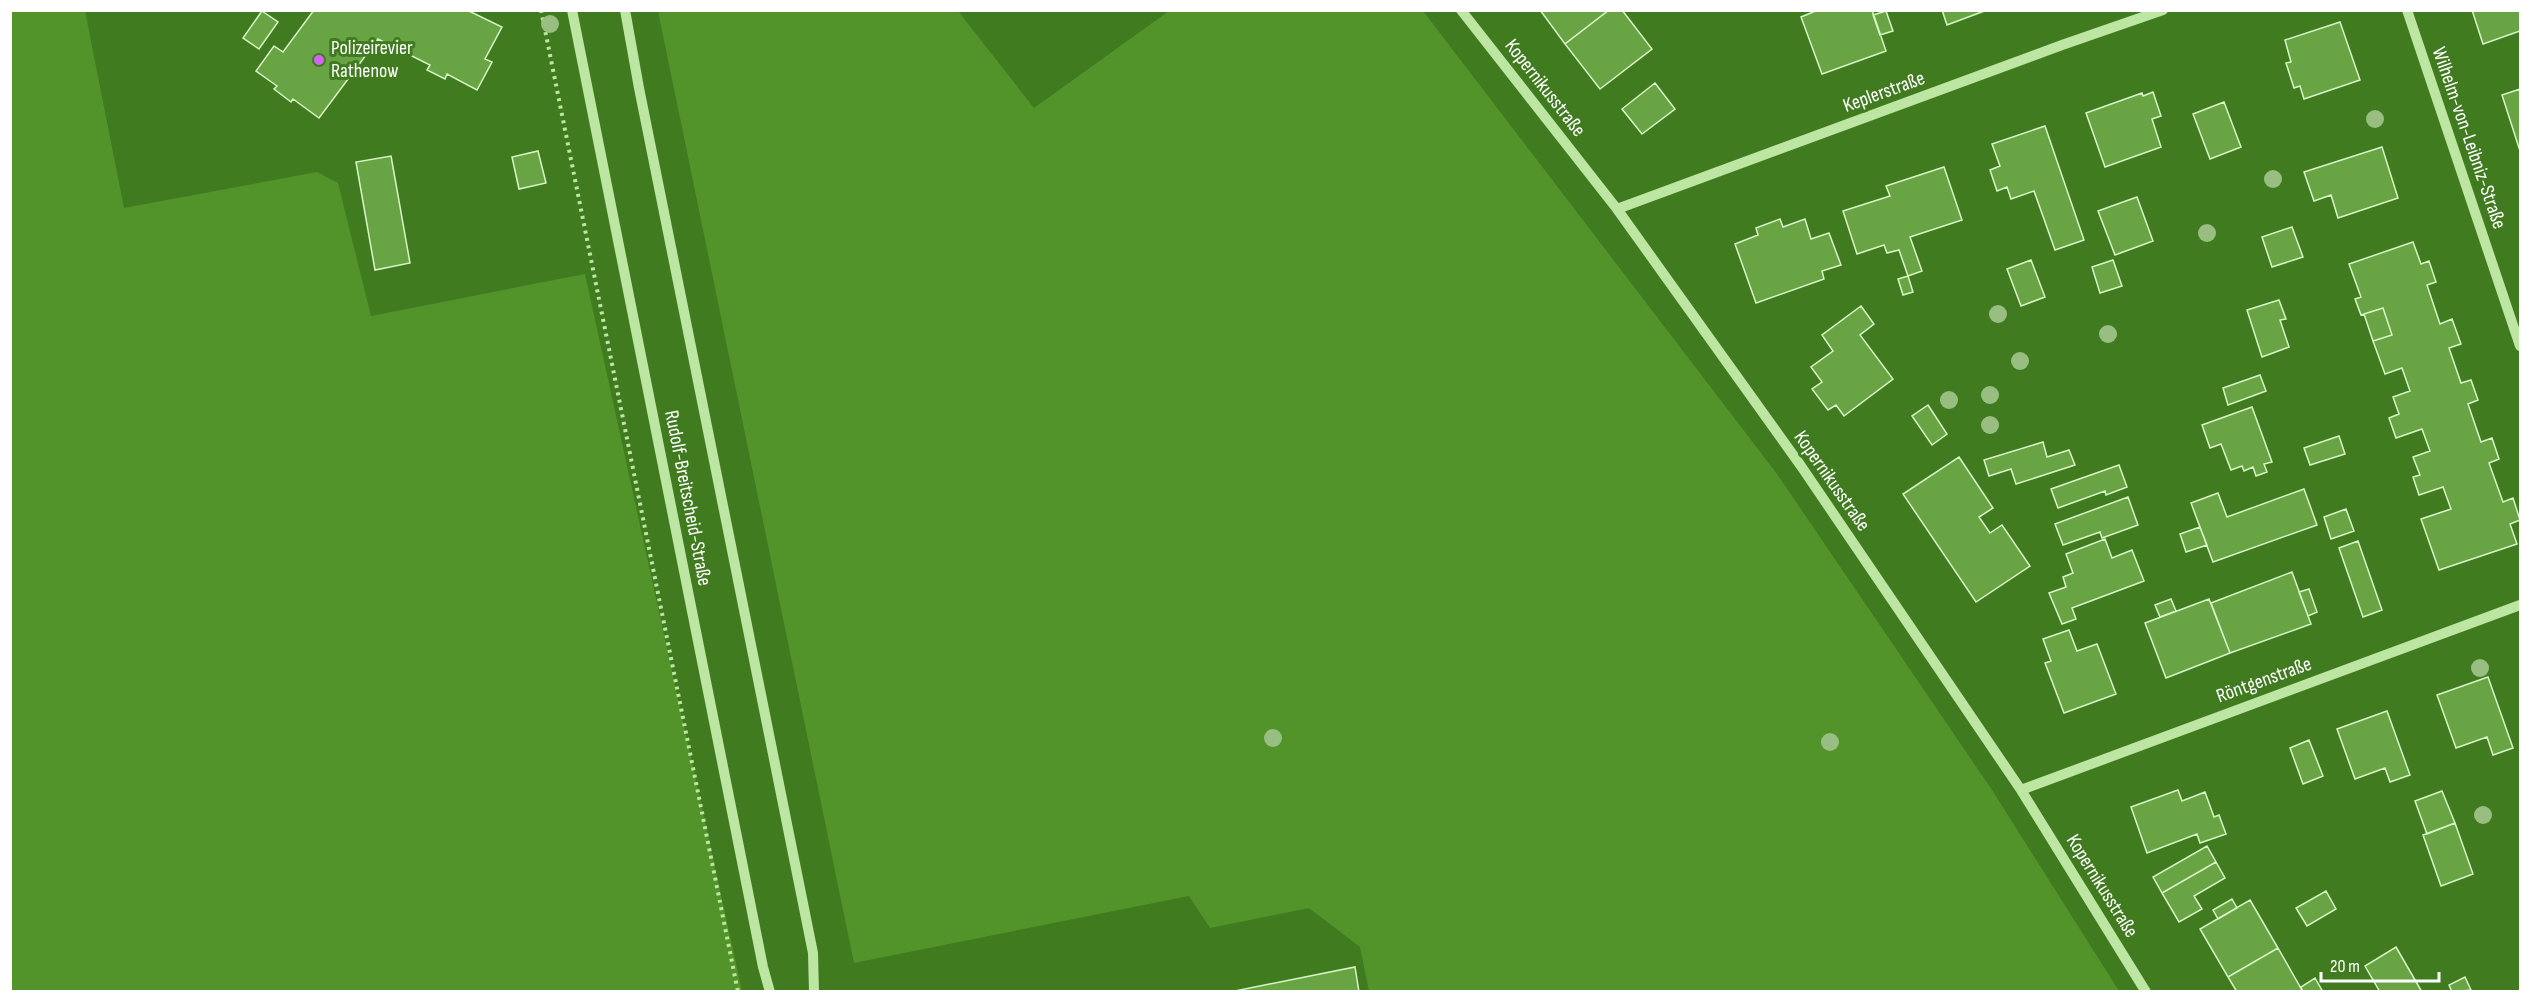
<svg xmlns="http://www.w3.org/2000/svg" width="2531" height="1002" viewBox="0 0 2531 1002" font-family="'Sofia Sans Condensed',sans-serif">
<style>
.green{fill:#52942a}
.building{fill:#68a344;stroke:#d8f5c5;stroke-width:1.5}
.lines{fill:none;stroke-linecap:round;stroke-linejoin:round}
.path{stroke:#bce6a2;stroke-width:4;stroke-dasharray:3 4.5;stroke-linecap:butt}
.minor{stroke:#bce6a2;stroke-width:10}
.tree{fill:#98bf81}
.poi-dot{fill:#d463f4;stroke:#417b20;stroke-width:2}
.labels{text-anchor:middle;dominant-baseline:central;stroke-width:6;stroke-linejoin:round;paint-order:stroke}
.poi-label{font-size:20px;fill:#fff;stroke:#417b20;text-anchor:start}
.street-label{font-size:20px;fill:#fff;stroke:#417b20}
</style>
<rect width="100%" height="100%" fill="#417b20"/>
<!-- green -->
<path class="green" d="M10,11h75l39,197 193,-36 21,11 33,133 214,-42 157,717h-731z
M658,11h300l76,97 135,-97h254l354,463 215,316 127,201h-750l-9,-44 -51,-39 -99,20 -21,-32 -335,67z"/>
<!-- building -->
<path class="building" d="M314,10h153l35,17 -17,32 7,3 -15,28 -30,-16 -2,5 -18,-9 3,-5 -52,-26 -59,79 -26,-19 -2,3 -17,-13 3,-3 -21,-15 18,-25 9,6z
M1540,10h69l-44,34z
M1609,10h13l30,39 -52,40 -35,-45z
M1818,10h54l14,41 -64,23 -21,-57z
M1942,10h45l-40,15z
M2472,10h48v21l-37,13z
M262,11l16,11 -19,27 -16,-11z
M1886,11l7,20 -13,4 -7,-20z
M2340,22l20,58 -56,19 -4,-13 -6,2 -8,-25 5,-1 -6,-22z
M1655,83l20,26 -33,25 -20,-25z
M2520,89v62l-18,-56z
M2153,92l8,24 -9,3 9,28 -56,20 -19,-54 56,-20 1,3z
M2224,102l17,45 -31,12 -17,-45z
M2045,126l39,114 -29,10 -21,-59 -23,8 -4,-12 -10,4 -7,-21 10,-4 -8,-22z
M2382,147l16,51 -60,20 -7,-23 -17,6 -10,-29z
M538,151l8,32 -27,6 -7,-32z
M391,156l19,107 -35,7 -19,-108z
M1944,167l18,53 -52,17 12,34 -14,5 -9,-26 -12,3 -3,-8 -27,9 -14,-43 47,-15 -4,-10z
M2137,197l16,44 -38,14 -17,-44z
M1780,219l3,8 22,-8 6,20 18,-6 12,32 -19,6 2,8 -68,24 -21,-59 23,-9 -2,-7z
M2292,227l11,30 -31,10 -10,-30z
M2413,242l8,22 8,-3 7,21 -9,3 13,39 12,-5 9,25 -12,4 12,35 10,-3 7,20 -10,4 13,38 11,-4 7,21 -10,4 14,39 10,-4 7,22 -10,4 7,20 -78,26 -18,-51 30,-10 -8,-22 -24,8 -6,-18 7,-2 -7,-18 17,-6 -8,-22 -26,9 -7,-20 10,-4 -6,-17 17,-6 -8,-23 -17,6 -12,-33 19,-6 -9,-27 -22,7 -6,-16 6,-2 -12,-33z
M2031,260l14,37 -24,9 -14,-37z
M2113,260l9,26 -22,7 -8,-26z
M1908,276l5,16 -10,3 -5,-16z
M2279,300l7,19 -6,1 9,27 -27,10 -15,-47z
M1861,306l13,18 -14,11 33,44 -49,37 -8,-11 -8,5 -16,-21 10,-7 -11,-15 22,-16 -11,-16z
M2383,308l9,27 -19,6 -9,-27z
M2260,375l6,16 -38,14 -5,-17z
M1928,405l19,29 -15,11 -20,-29z
M2252,407l20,55 -8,2 3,8 -11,4 -3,-9 -9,4 -2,-5 -11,4 -10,-26 -11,4 -8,-23z
M2339,436l6,18 -35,11 -6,-17z
M2043,442l4,15 22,-7 6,15 -59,19 -5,-15 -22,7 -5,-16z
M1959,457l34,51 -14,9 11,16 12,-8 28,41 -54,36 -73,-108z
M2119,465l8,22 -21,8 -1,-4 -47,17 -7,-19z
M2304,489l13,36 -104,37 -22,-59 27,-10 9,24z
M2128,497l10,28 -36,13 -2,-6 -37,13 -8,-21z
M2346,509l8,22 -23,8 -7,-22z
M2200,527l7,18 -21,7 -6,-18z
M2105,539l7,19 20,-8 12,31 -72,27 4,11 -14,5 -13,-31 17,-6 -3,-10 10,-4 -7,-19z
M2358,541l24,69 -19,7 -24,-69z
M2292,572l19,52 -81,29 -19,-50z
M2309,589l8,23 -9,4 -9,-24z
M2171,599l5,12 -16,6 -5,-12z
M2209,599l21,54 -64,25 -21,-55z
M2069,630l8,21 20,-7 19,50 -52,19 -19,-50 6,-2 -8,-22z
M2488,677l25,71 -20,7 -6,-18 -31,11 -19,-53z
M2387,711l23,64 -20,7 -5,-14 -30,11 -18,-50z
M2309,740l14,36 -20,8 -13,-36z
M2178,790l4,11 23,-9 9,25 5,-2 7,19 -26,9 -3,-9 -50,19 -16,-46z
M2442,791l13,32 -28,11 -12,-33z
M2455,823l18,51 -32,12 -18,-51z
M2207,846l9,16 -54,31 -9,-16z
M2216,862l9,16 -31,18 8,13 -23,13 -17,-29z
M2326,891l10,18 -29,17 -11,-18z
M2232,899l5,9 -19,11 -5,-9z
M2250,900l28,48 -50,29 -28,-48z
M2396,947l26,45h-42l-15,-26z
M2278,948l25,44h-66l-9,-15z
M1355,967l4,25h-129z
M2465,977l6,13 -19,2 -3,-7z
M2315,978l8,14h-20l-2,-5z"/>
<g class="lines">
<!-- path -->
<path class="path" d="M541,10l197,982"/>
<!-- minor -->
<path class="minor" d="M572,10l191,957 7,25
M625,10l14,78 174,865 1,39
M1461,10l156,199 184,257 220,324 125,202
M2407,10l113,336
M1617,209l445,-164 101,-35
M2021,790l499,-185"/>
</g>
<!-- trees -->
<g class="tree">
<circle cx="550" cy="24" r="9"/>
<circle cx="2375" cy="119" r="9"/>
<circle cx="2273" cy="179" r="9"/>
<circle cx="2207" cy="233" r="9"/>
<circle cx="1998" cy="314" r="9"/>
<circle cx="2108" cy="334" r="9"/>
<circle cx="2020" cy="361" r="9"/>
<circle cx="1990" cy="395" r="9"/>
<circle cx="1949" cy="400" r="9"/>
<circle cx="1990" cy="425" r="9"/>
<circle cx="2480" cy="668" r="9"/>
<circle cx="1273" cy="738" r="9"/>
<circle cx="1830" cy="742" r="9"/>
<circle cx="2483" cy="815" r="9"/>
</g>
<!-- markers -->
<circle class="poi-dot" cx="319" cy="60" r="6"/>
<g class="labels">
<!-- poi labels -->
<g class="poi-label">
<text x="331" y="48">Polizeirevier<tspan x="331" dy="23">Rathenow</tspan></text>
</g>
<!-- street labels -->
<g class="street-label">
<text transform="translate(1545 88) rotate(52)">Kopernikusstraße</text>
<text transform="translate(1884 92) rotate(-20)">Keplerstraße</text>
<text transform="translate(2469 138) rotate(71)">Wilhelm-von-Leibniz-Straße</text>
<text transform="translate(1832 481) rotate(55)">Kopernikusstraße</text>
<text transform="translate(688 498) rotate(79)">Rudolf-Breitscheid-Straße</text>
<text transform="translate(2264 680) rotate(-20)">Röntgenstraße</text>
<text transform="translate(2102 886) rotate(58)">Kopernikusstraße</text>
</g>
</g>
<!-- border -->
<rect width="2531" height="1002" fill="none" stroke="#ffffff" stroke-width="24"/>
<!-- scale -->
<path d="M2321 972v9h118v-9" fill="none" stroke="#ffffff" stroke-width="3"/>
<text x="2330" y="972" font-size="18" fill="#ffffff" stroke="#417b20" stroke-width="4.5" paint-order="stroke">20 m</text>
</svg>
